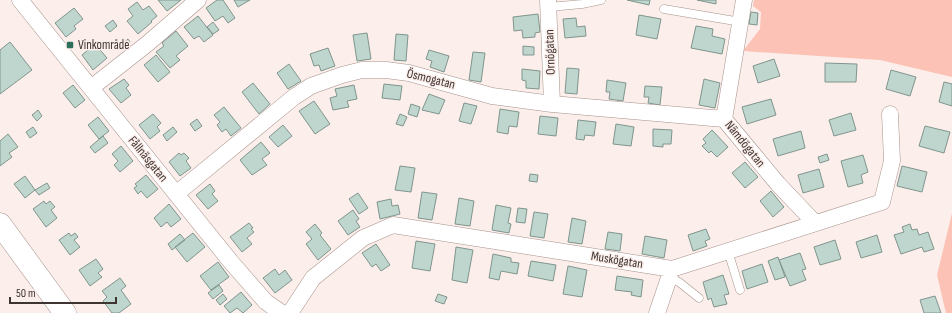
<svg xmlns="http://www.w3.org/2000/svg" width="952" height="313" viewBox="0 0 952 313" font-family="'Sofia Sans Condensed',sans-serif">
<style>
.green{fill:#fbc2b5}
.building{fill:#bfd6ce;stroke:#7f958d}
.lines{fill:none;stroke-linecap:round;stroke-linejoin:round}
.lane-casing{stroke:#a7928c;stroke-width:9}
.street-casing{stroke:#a7928c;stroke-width:17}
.secondary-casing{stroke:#a7928c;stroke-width:23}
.lane{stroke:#fff;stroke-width:8}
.street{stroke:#fff;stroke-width:16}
.secondary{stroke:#fff;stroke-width:22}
.poi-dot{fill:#2e6e5c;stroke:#fceeea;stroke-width:1.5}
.labels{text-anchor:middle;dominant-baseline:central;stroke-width:3;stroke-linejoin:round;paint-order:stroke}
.poi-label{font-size:13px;fill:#3e3532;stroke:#fceeea;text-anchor:start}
.street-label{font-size:13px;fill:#3e3532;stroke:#fceeea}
</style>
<rect width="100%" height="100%" fill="#fceeea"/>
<!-- green -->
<path class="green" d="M754,0h198v77l-72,-17 -137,-9 17,-22 1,-17 -8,-6z
M952,213v100h-6l-9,-38z"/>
<!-- building -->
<path class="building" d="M158,0h23l-14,11z
M217,0h6l12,18 -7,5 -5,-7 -8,5 -9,-13z
M234,0h16l-12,7z
M627,0h23l-1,5z
M697,0h19v4z
M137,2l6,8 6,-4 8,10 -6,5 1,1 -14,12 -11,-13 6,-5 -5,-7z
M74,8l9,11 -9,7 2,3 -10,8 -11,-14z
M751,12l7,1 -1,12 -8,-1z
M538,14l2,18 -5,1v4l-12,1 -1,-8 -8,1 -1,-14z
M639,15l22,4 -4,20 -21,-4z
M198,16l15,19 -9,7 -5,-6 -5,3 -10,-12z
M576,18l1,9 8,-1 1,10 -21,2 -2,-19z
M113,20l4,6 -7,6 -5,-6z
M213,22l6,8 -6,4 -6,-7z
M696,26l17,3 -1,7 13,3 -3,15 -31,-6z
M176,31l12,15 -12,10 4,4 -10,8 -14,-16 8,-6 -2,-3z
M367,33l4,26 -14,2 -4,-26z
M396,34l12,1 -2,26 -12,-1z
M128,39l2,3 -7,7 -3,-3z
M10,42l22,28 -32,24v-44z
M95,44l12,14 -14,12 -11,-15z
M523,46l11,1v8h-11z
M328,48l7,18 -14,5 -2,-6 -5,1 -4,-12z
M429,50l20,6 -5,16 -14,-5 2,-6 -6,-2z
M473,52l12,1 -4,29 -12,-2z
M156,55l14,17 -12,10 -14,-17z
M774,59l6,17 -22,7 -5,-17z
M825,63l32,1 -1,18h-31z
M289,64l12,17 -13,8 -11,-16z
M567,68l12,1 -2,25 -12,-1z
M522,69l18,2 -1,18 -13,-1v-7l-4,-1z
M891,70l25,7 -6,19 -24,-7z
M124,79l5,6 -3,3 5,7 -10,8 -12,-14z
M704,79l16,4 -5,25 -16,-3z
M607,80l19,3 -3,18 -14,-2 1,-7h-4z
M944,82l8,2v22l-13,-4z
M253,83l17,21 -11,10 -17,-22z
M384,84l18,2 -2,14 -18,-2z
M73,85l12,15 -10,8 -12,-15z
M354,85l3,14 -10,2 2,6 -16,3 -3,-12 7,-2 -2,-7z
M645,86l17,1 -2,18 -12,-2 1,-6h-5z
M429,94l16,6 -6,14 -17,-4z
M771,99l5,16 -29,9 -5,-17z
M314,101l16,23 -15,10 -16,-23z
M464,103l13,3 -6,18 -12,-3z
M411,104l9,3 -3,10 -9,-3z
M224,107l17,21 -10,8 -5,-7 -4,3 -5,-7 3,-3 -6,-7z
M500,109l19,3 -2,15 -8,-1 -1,8 -11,-2z
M38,110l4,6 -5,5 -5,-6z
M851,113l5,17 -22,6 -5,-16z
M153,114l8,9 -4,4 3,4 -10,8 -11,-14z
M400,114l7,3 -4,9 -7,-2z
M540,116l18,2 -2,18 -18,-2z
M98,117l11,14 -10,8 -11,-14z
M197,119l5,7 -7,5 -5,-7z
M578,120l18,2 -2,14 -9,-1 -1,5 -8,-1z
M616,124l18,3 -3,19 -18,-2z
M283,125l9,11 -14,11 -9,-10z
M925,126l25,6 -6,21 -25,-7z
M33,127l4,6 -7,5 -4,-6z
M173,127l4,5 -10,9 -4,-6z
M653,129l19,1 -1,14h-8v3l-10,-1z
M712,130l16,17 -11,10 -6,-6 -2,2 -7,-7 4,-3 -3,-4z
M801,131l4,17 -27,8 -5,-17z
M8,134l10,13 -9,6 3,4 -12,9v-25z
M103,136l5,7 -13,10 -5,-6z
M261,142l9,11 -8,6 5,6 -15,10 -12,-15z
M121,146l12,15 -13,11 -6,-7 4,-4 -6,-7z
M179,153l2,2 3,-2 5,5 -3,3 5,7 -11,8 -11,-14z
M827,154l2,6 -9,3 -2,-6z
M863,155l5,17 -7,3 2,8 -15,4 -7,-26z
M745,162l13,15 -13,11 -13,-15z
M400,166l15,2 -4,24 -16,-2z
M902,166l25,6 -5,20 -25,-6z
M819,169l5,18 -21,6 -5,-18z
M530,174l8,1 -1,7 -8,-1z
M146,175l12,14 -11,9 -6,-7 -3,3 -4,-6 3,-2 -2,-2z
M25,176l10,14 -10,8 -11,-14z
M47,183l3,5 -11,7 -4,-5z
M210,184l5,7 -3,3 6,7 -10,8 -12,-14z
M771,191l13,16 -11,10 -13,-16z
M422,192l15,2 -5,26 -14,-2z
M358,193l10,15 -9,6 -10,-15z
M459,198l15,3 -4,25 -15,-2z
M391,199l1,7 6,-1 2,9 -20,5 -3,-17z
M44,201l2,3 4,-3 5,6 -4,3 6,8 -11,9 -13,-18z
M169,204l12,15 -10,8 -4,-5 -6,5 -7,-9z
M496,205l15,3 -3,15 3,1 -2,9 -17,-3z
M518,208l9,1 -2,14 -9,-1z
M353,210l6,9 -3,2 4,6 -12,8 -10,-14z
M534,212l14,2 -4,24 -14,-2z
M572,218l14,3 -4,23 -14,-2z
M249,223l4,5 -2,1 3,3 -7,6 5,6 -10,8 -12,-15z
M315,224l7,9 -2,2 11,14 -13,11 -12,-16 6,-5 -6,-7z
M910,224l2,6 5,-1 2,6 9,-3 6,17 -10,3 -2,-5 -21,7 -7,-19 10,-3 -2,-5z
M706,229l4,10 -5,2 2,5 -14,5 -5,-16z
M608,232l14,2 -2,17 -15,-2z
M69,233l2,3 4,-3 3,4 -4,3 6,7 -10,8 -11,-15z
M193,233l12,14 -18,15 -12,-15z
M180,234l5,6 -13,10 -4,-6z
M877,235l5,17 -21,6 -5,-16z
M645,236l22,4 -3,18 -22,-4z
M835,240l6,19 -21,6 -6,-18z
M416,241l19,3 -5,27 -18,-3z
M376,244l14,21 -9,6 -5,-7 -4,3 -10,-14z
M456,247l17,3 -6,33 -15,-3z
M800,253l6,16 -4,1 4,10 -16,6 -11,-26z
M493,254l18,4v4l8,1 -2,11 -16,-3 -2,9 -10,-2z
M778,257l7,20 -10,3 -7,-19z
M96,259l7,10 -5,4 4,4 -12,9 -11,-16z
M531,261l25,4 -3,16 -25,-5z
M218,262l11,15 -18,13 -11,-14z
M762,264l6,18 -21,7 -5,-18z
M568,266l19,4 -5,27 -19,-3z
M275,269l4,6 6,-5 7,10 -17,13 -12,-15z
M723,275l6,19 -5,1 3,9 -13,3 -3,-9 -3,2 -5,-18z
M617,276l26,4 -2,17 -10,-2 1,-3 -17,-2z
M120,278l6,8 -5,4 10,14 -12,9h-7l-9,-12 4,-4 -5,-6z
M219,285l4,6 -10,8 -5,-6z
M241,292l11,13 -9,8 -6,-5 -7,5 -6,-7z
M223,294l4,5 -7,6 -4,-5z
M438,294l9,3 -3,7 -9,-3z
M935,296l6,17h-17l-4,-13z"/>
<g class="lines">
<!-- lane casing -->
<g class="lane-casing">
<path id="lane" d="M549,7l33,-3 19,-4
M664,9l77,13
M728,251l12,39
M669,278l10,4 20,16"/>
</g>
<!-- street casing -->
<g class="street-casing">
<path id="street" d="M20,0l211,262 35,40 16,11
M548,0l4,104
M744,0l-20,119 54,65 37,39
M91,88l56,-44 51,-44
M176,194l118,-97 17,-11 31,-11 20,-5h24l23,3 83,23 60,8 172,15
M290,313l23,-35 50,-40 30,-13 279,44 210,-67 10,-41 -2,-47
M657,313l15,-44"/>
</g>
<!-- secondary casing -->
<g class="secondary-casing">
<path id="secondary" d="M0,224l65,89"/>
</g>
<!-- lane -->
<use href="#lane" class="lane"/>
<!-- street -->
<use href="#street" class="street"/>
<!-- secondary -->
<use href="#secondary" class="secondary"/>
</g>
<!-- markers -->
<rect class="poi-dot" x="66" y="41" width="8" height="8" rx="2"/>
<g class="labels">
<!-- poi labels -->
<g class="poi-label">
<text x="78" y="45">Vinkområde</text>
</g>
<!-- street labels -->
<g class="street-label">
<text transform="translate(550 52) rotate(-92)">Ornögatan</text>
<text transform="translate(431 79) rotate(14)">Ösmogatan</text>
<text transform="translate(745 144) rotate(51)">Nämdögatan</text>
<text transform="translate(148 159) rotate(51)">Fållnäsgatan</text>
<text transform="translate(617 260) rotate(9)">Muskögatan</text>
</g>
</g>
<!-- scale -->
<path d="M10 297v6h106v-6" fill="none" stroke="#3e3532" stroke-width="2"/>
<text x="16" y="297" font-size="12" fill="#3e3532" stroke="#fceeea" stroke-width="3" paint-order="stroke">50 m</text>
</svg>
